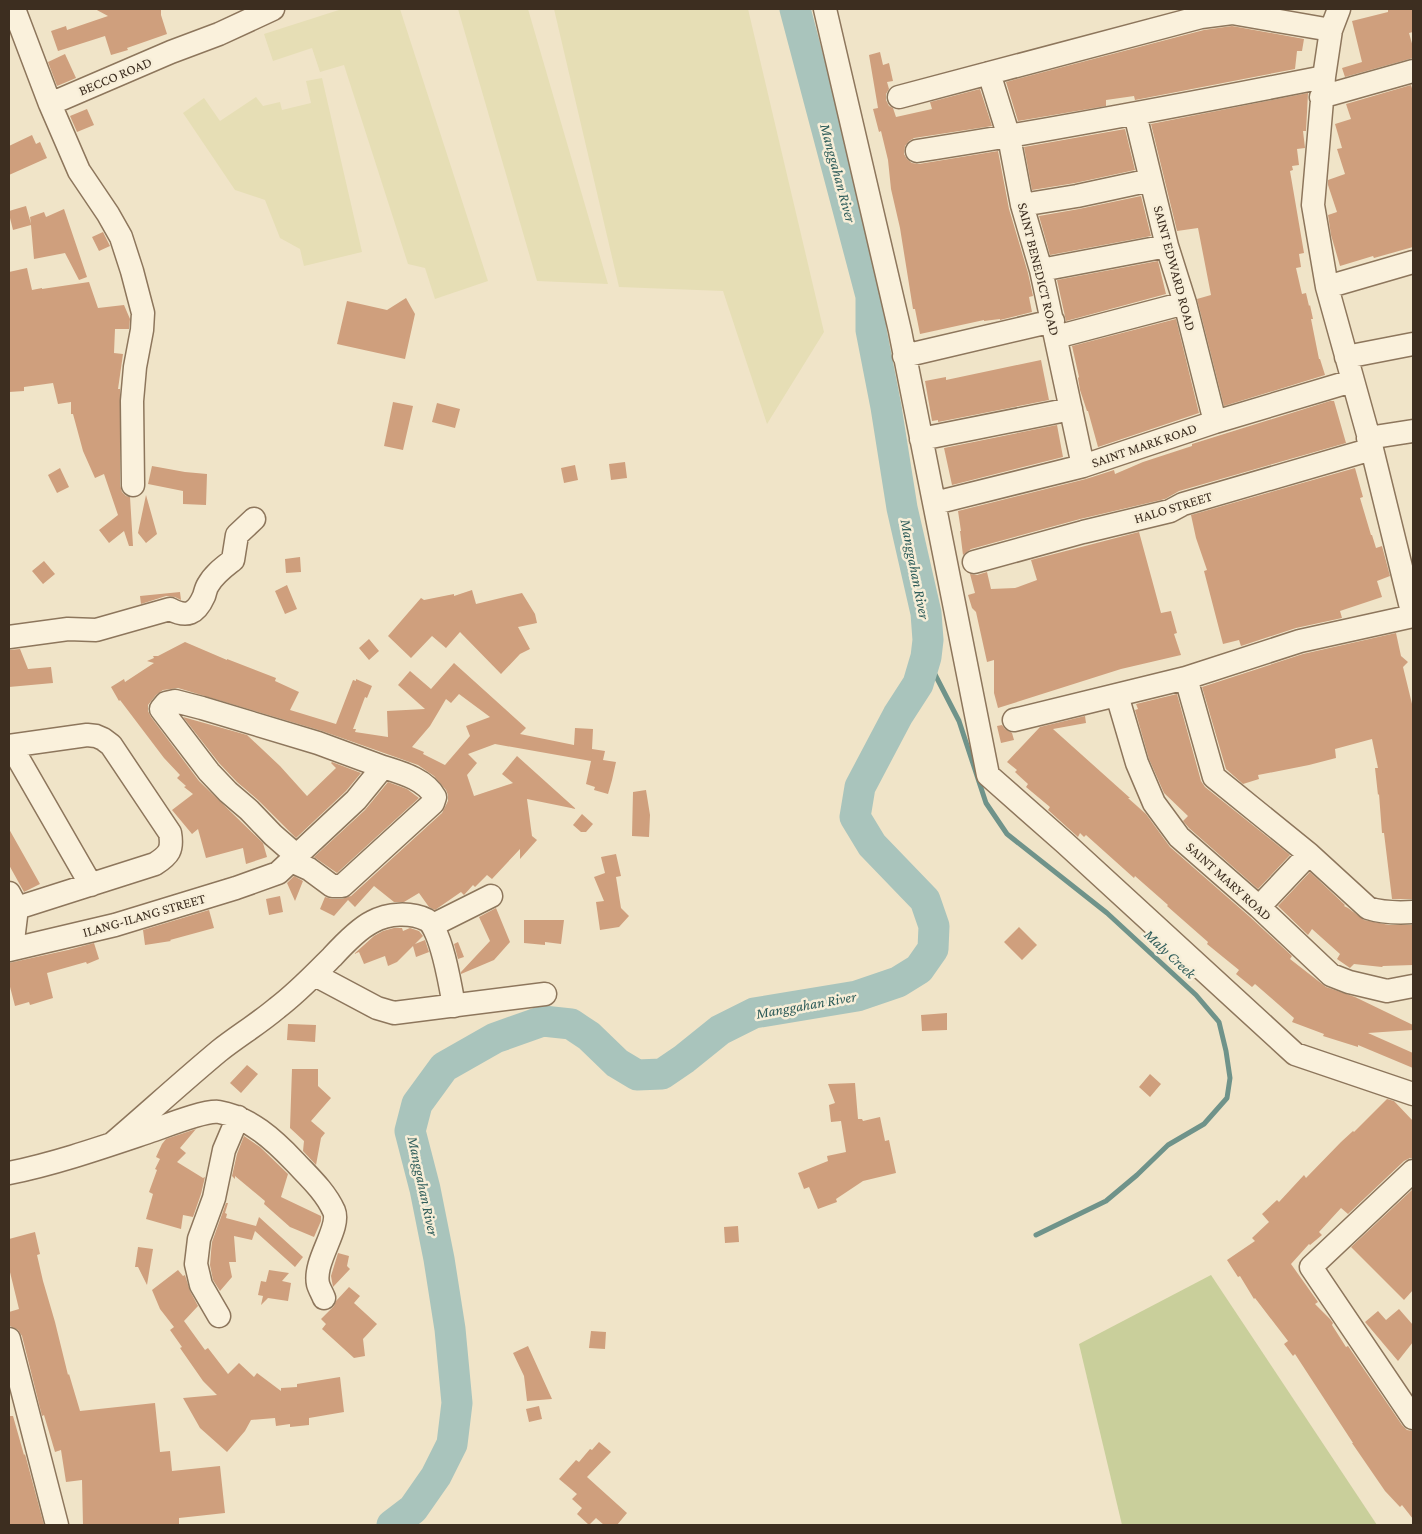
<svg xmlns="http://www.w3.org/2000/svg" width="1422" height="1534" viewBox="0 0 1422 1534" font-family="'Crimson Pro',serif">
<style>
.farmland{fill:#e6deb5}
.green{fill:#c9cf9b}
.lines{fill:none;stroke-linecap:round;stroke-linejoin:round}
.stream{stroke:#6f938a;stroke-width:5}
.river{stroke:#a9c4bc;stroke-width:31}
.building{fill:#cf9f7d;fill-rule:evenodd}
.minor-casing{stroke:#8d765c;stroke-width:25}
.minor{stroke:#faf1dc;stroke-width:22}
.labels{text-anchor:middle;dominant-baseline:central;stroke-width:5;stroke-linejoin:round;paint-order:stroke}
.street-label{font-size:14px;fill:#3d2e20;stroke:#f7eed8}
.water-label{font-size:15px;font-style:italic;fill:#2f5d5a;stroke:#f7eed8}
</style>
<rect width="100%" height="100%" fill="#f0e4c8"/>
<!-- farmland -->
<path class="farmland" d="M342,9h58l88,272 -53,18 -10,-31 -17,-4 -64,-199 -24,7 -8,-24 -39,13 -9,-27z
M458,9h70l80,275 -71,-3z
M554,9h194l76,323 -57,92 -44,-133 -104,-4z
M322,78l40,174 -58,14 -4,-17 -20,-11 -15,-38 -30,-10 -52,-77 21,-15 16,23 36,-24 7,9 17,-4 2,8 29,-7 -5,-22z"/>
<!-- green -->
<path class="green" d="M1211,1275l166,250h-255l-43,-181z"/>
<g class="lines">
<!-- stream -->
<path class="stream" d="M926,657l33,64 27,82 21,31 100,79 89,82 23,27 7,29 4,27 -3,20 -23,26 -36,21 -31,30 -31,26 -70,34"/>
<!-- river -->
<path class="river" d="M392,1525l21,-16 23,-33 16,-32 5,-41 -7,-74 -11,-70 -14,-70 -15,-58 7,-27 27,-37 51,-29 48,-17 28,3 18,12 28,27 20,12 25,-1 22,-15 36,-29 34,-17 103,-17 41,-14 21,-13 14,-20 1,-23 -9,-26 -53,-55 -17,-28 5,-30 38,-72 20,-31 8,-27 2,-17 -2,-27 -24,-105 -16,-101 -15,-77v-34l-76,-287"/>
</g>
<!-- building -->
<path class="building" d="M95,9h66v6l6,19 -40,14 1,2 -17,5 -6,-19 -47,15 -7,-20 15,-5 1,4 41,-14z
M1388,9h25v23l-4,1 4,14v11l-68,19 -3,-9 20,-6 -10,-41 36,-9z
M1232,26l72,13 -2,12h-5l-2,18 -160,31 -1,-4 -28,4v6l-88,15 -12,-39 198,-52z
M880,52l3,13 6,-2 4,18 -6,1 2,7 -3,5v6l3,6 4,2 3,9 36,-8 -2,-7 50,-13 12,37 -78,12 -5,3 -4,5 -1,8 3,5 5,4 7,1 79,-13 11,58 19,64 5,23 -4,1 3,15 -32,8v-1l-16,2v-1l-64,14 -5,-25h-2l-13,-81 -9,-39 -3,-29 -7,-29 -2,1 -6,-23 5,-1 -9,-53z
M65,54l11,24 -19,8 -9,-24z
M1411,85l2,7v155l-39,11 -1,-2 -33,10 -9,-31 -3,-20 9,-3 -9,-27v-5l17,-6 -8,-25 5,-1 -7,-24 16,-5 -5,-15z
M1308,93l-2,38h-3l2,17 -8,1 2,16 -7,1 1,4 -3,1 14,82 -5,1 2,13 -5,1 6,26 4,-1 3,13 1,-1 3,14h-2l8,40h1l5,16 -101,31 -27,-107 14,-4 -13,-67 -21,3 -26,-107z
M87,109l7,16 -17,7 -7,-16z
M1125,129l10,41 -60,13 -43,7 -8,-43z
M32,135l4,9 4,-2 7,16 -38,17v-29z
M1141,196l10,40 -101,19 -11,-39 40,-7z
M26,206l5,18 -1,-7 14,-5 2,5 18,-8 23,68 -8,3 -14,-27 -31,6 -3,-34 -18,5 -4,-16v-3z
M103,232l7,14 -11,5 -7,-14z
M1158,261l8,33 -100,27 -9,-41z
M27,268l5,22 10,-2v1l47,-7 9,26 26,-3 6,14 -1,10h-14l-1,24 9,1 -5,35h2v96l2,7 4,4 4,1 3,49h-4l-5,-15 -15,12 -10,-13 19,-15 -14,-41 -9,4 -12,-27 -10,-37h-2v-12l-13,2 -5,-21 -29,4v4l-15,1v-120z
M406,298l9,16 -10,45 -68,-15 10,-43 40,9z
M1176,319l23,94 -101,34 -10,-36h-1l-7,-21 -2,-12 1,-1 -7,-31z
M1041,360l8,40 -111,22v-2l-6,1 -7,-40 21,-4v3z
M1330,401h4l12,42 -167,48 -14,8 -85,20 -109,30 -8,6 -3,-24h1l-3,-20 128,-32 28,-9 1,4 28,-12 49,-16v-2z
M393,402l20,4 -10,44 -19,-4z
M437,403l23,6 -5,19 -23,-6z
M1057,425l6,32 -111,28 -8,-37z
M625,462l2,16 -16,2 -2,-16z
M575,465l3,15 -14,3 -3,-15z
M152,466l33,6 22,2 -1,31 -23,-1v-13l-35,-7z
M60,468l9,19 -12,6 -9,-18z
M1355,468l8,29 -3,1 11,37h1l4,13 6,-2 8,30 -13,5 5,16 -42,14 2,7 -46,10 -55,18 -2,-6 -16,4 -19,-73 3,-1 -11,-32 -5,-23z
M146,495l11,39 -11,9 -8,-10z
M1139,532l22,81 10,-2 6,22 -3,1 7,21 -60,14 -123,39 -4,-15v-33l-7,2 -11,-50 -4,-4 -4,-13 7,-2 -5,-19 7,1 10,-3 4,17 24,-1 22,-8 -6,-20z
M300,557l1,15 -15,1 -1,-14z
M44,561l11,13 -12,10 -11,-13z
M287,585l10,24 -12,5 -10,-23z
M472,590l4,14 46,-11 13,21 2,9 -19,4 12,22 -10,5 -19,20 -41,-42 -14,16 -14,-12 -21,22 -23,-22 33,-38 3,2 30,-6v2z
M180,592l1,8 -6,-3 -9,-1 -25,8 -1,-8z
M1396,633l5,23 7,6 -5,5 10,41v191h-21l-8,-66h-2l-3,-39 -1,1 -3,-27h3l-6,-29 -37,10 1,9 -27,7 -51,10 1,4 -16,5 -17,-15 -24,-82 101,-33z
M369,639l10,12 -10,9 -10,-12z
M185,642l42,18v-1l49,19 -1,3 24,11 -9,18 46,14 17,-44 3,1v-2l16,7 -5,12 -2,-1 -12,32h3l-1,3 33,5 -1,-26 38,-2 -27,-24 12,-14 21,18 23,-26 72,65 -6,6 54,11 1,-17 18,1 -1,20 13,2 -2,9 13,2 -4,18 -4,14 -14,-4 1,-3 -9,-3 5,-23 -96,-17 -27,10 9,9 -10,12 7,21 39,-13 -11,-9 15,-18 59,53 -49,-10 5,37 5,4 -17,19v-10l-28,30 -5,-4 -12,12 -2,-2 -9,10 -3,-3 -26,18 -6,-3 -10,-14 -15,9h-10l-20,-16 -19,21 -7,-7 -14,16 -14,-7 5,-12 7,2h10l9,-3 91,-83 6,-12v-6l-2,-5 -12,-14 -16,-11 -96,-34 -144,-43 -15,2 -7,5 -8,10v6l3,6 48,64 64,62 4,14 -21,7 -3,-16 -37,10 -8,-29 -6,5 -20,-24 21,-16 -9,-7 2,-1 -9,-8 3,-3 -16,-17 -44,-58 -1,1 -8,-14 13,-8 1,3 29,-19 -7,-2 7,-3 -1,-2h5zM459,694l31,23 -24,9 4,10 -25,29 -22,-11 1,-2 -12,-5 18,-21 16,-27 5,4z
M20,649l8,20 23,-2 2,16 -44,4v-37z
M1177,694l24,87 4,6 85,68 -32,34 -69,-61 -6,-7 5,-5 -24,-23 -15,-34 -14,-49 3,-1 -2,-5z
M1085,716l1,7 -33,6 77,69h-2l18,16 24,33 80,70 42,39 -2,3 36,28 29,10 58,28v5l-45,3 45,20v15l-55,-23v2l-35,-11 1,-2 -32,-12 2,-4 -39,-34 -3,3 -16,-13 3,-4 -32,-26 1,-2 -41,-36 1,-1 -33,-29 -1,2 -48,-43 -2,2 -4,-4 -2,4 -30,-27 2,-3 -24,-20 2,-3 -13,-12 2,-2 -10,-8 33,-35z
M183,717l64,18 33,31 27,30 29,-28 -5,-5 1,-1 29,11 -15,18 -50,47 -38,-38 -21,-18 -18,-19z
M1002,725l3,4 7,4 2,7 -13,3 -4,-17z
M388,782l19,7 12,9 -82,75 -23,-16 51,-47z
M646,790l4,25 -1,22 -17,-1 1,-44z
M582,814l11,10 -7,8h-5l-8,-7z
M9,829l31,55 -16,8 -15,-27z
M616,854l5,22 -5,1 5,31 8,8 -10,11 -19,3 -4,-28 8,-1 -10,-24 11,-4 -4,-16z
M1310,872l35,33 -1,1 4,2 16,12 25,5h24v40l-30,1 -1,1 -28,-3 -4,4 -13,-9 3,-5 -28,-25 -4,6 -30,-29z
M294,876l9,5 -8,20 -8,-18z
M280,896l3,16 -14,3 -3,-16z
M496,908l14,34 -16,18 -33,14v-2l29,-31 -11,-24z
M209,910l5,18 -44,12 1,1 -26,4 -2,-15z
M524,920h40l-3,24 -16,-2v3l-21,-2z
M1019,927l18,18 -15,15 -18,-18z
M394,928h8l1,3 7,-3 9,3 4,5 -8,8 10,-4 4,12 -13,5 -3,-11 -16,16 -9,4 -3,-10 -21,8 -5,-12 -5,2 20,-18 9,-5z
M458,942l6,15 -6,2 -4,-15z
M94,943l5,16 -12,5 -1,-2 -39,11 6,25 -23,7 -1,-3 -14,4 -6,-23v-20l59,-13z
M947,1013v17l-25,1 -1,-16z
M288,1024l28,1 -1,17 -28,-2z
M247,1065l11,9 -17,19 -11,-10z
M292,1069h26v17l13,12 -20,23 14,12 -4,5 -5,27 -13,-14 1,-10 -14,-13z
M1150,1074l11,10 -11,13 -11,-10z
M855,1083l3,36h4l1,2 17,-4 5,24 4,-1 7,33 -33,8 -27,18 1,3 -19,7 -9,-22 -5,2 -6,-16 30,-12 -1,-5 19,-4 -5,-31 -10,1 -2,-17 6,-2 -7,-19z
M1387,1099l7,2 19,20v37h-3l-6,3 -56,53 -7,-6 -22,24 3,3 -12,10 -1,-1 -18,20 27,38 -3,2 15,15 3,4 -1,2 14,22 2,-1 54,79 5,5 6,1v88l-11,-14 -2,2 -15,-16 -33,-48h1l-58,-89 -2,2 -9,-12 4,-3 -33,-43 -1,1 -14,-23 -2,1 -11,-17 28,-19 -3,-3 17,-16 -7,-8 15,-14 2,2 25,-27 2,3 35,-36 12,-11 1,1z
M196,1129l-16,19 6,5 -9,9 26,16 2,-1 -4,17 -8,23 -10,-2 -2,14 -35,-10 7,-25 -4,-2 8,-22 -2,-1 5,-10 -4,-2 6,-13 4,-5z
M244,1136l16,11 28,27 -7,23 40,19v5l-7,16 -24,-10 -26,-23 1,-3 -30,-25v3l-3,-3 5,-22z
M1413,1189v101l-9,10 -53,-53z
M226,1203h2l-3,10 2,1 -1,4 30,8 -1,3 4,-12 44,40 -8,10 -40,-36 -3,9 -18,-4 2,26h-7l3,15 -12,14 -7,-11 -3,-15 1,-13 1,-10z
M738,1226l1,16 -14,1 -1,-16z
M35,1232l5,22 -3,1 6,26 12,41 13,53 1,-1 11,37 75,-8 5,49 10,-1 2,20 48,-5 5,47 -46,5v7h-96l-1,-45 -16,2 -5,-32 -6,2 -11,-37 -2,1 -20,-80 -4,-6 -8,-4 -1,-4v-10l10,-3 -10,-41v-29z
M138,1247l15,2 -6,36 -9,-18h-3z
M338,1253l11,3 -2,10 3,3 -17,18 -2,-11z
M178,1270l5,6 2,-1 5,16 8,15 -14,15 21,29 3,-2 20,26 11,-11 15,14 3,-4 24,18v-3l16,-1v-3l43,-7 4,35 -35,6v7l-19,2v-3l-14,2 -1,-8 -24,2 -6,11 -18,21 -27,-24 -17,-30 34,-3 -14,-14 -23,-33 2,-1 -12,-17 4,-3 -14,-18 -8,-19z
M269,1270l20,3 -7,8 9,2 -3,18 -20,-3 -7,7 2,-9 -5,-1 3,-14 5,1z
M349,1287l11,9 -6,7 23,21 -14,15 2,17 -11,2 -32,-29 4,-5 -5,-5 13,-13 2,-5z
M1399,1309l14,16v17l-15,19 -33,-39 13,-11 8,9z
M591,1331l15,1 -1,17 -16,-1z
M528,1346l24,53 -25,2 -3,-25 -11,-23z
M539,1406l3,13 -13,3 -3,-13z
M9,1416h4l11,39 1,-1 19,71h-35z
M599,1442l12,10 -24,25 40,36 -10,12h-13l-8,-7 -7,7 -12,-11 5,-6 -10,-9 5,-5 -18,-15 17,-19 3,2 11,-13 2,1z"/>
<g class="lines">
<!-- minor casing -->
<g class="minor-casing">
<path id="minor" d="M14,9l36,95 121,-52 48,-18 54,-25
M825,9l75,322 88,444 77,68 230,211 118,40
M1339,9l-8,21 -7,47 -11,128 14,82 45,162 41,167
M989,73l20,64 13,68 19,65 42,196
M899,97l302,-80 31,-4 99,17
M1321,97l92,-26
M50,104l29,67 29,43 13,23 11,34 11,42 -1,17 -7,37 -3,34 1,84
M1135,114l32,132 18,57 30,119
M917,151c136,-21 271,-47 407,-74
M1022,205l55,-9 74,-16
M1041,270l126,-24
M1327,287l86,-25
M1056,337l129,-34
M904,356l149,-35
M1346,357l67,-13
M1368,438l45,-7
M921,439l150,-30
M935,503l148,-37 132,-44 137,-41
M974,562l109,-30 87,-21 13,-7 189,-55
M9,637l59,-8 28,1 74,-21c17,9 26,5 34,-13 1,-3 2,-8 4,-11 6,-11 16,-18 25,-25l4,-25 17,-16
M1186,678l28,99 95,77 59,54c15,5 29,5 45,4
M1117,695l20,68 17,40 25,34 80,70 72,68 18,7 38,9 26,-5
M1014,720l172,-42 114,-37 113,-25
M9,746l78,-11 9,1 7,3 8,6 59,88c3,17 -1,22 -15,31l-138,44
M11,746l80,139
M9,893l8,15 -5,41
M1259,907l50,-53
M433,925l58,-29
M9,950l106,-25 121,-37 42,-15 78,-73 27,-33 -65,-24 -116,-35 -27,-7 -9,2 -5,6 48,63 19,20 21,18 24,25 24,21 1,8 11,5 23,17h10l91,-83 2,-6c-10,-18 -33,-24 -52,-30
M315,975l62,33 17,5 151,-19
M113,1143c35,-30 70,-62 106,-92 19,-15 39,-27 58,-43 20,-15 38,-34 55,-51 11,-12 26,-28 40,-35 16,-9 39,-10 55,-2 14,8 24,69 27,86
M1413,1171l-102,96 102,151
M9,1173c49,-10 97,-27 145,-43 14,-5 52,-20 65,-18 30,5 55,28 75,49 14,15 31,30 40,50 7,17 -21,50 -16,73 1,4 4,9 6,14
M219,1316l-18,-31 -5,-21 3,-25 15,-41 10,-48 14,-33
M9,1339l48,186"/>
</g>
<!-- minor -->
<use href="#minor" class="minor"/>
</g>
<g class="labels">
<!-- street labels -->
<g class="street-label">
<text transform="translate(115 76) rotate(-23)">BECCO ROAD</text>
<text transform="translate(1175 268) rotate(75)">SAINT EDWARD ROAD</text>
<text transform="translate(1039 269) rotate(76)">SAINT BENEDICT ROAD</text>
<text transform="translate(1144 445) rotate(-19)">SAINT MARK ROAD</text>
<text transform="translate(1173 507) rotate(-17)">HALO STREET</text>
<text transform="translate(1229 881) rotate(42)">SAINT MARY ROAD</text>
<text transform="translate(144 915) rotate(-16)">ILANG-ILANG STREET</text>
</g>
<!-- water labels -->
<g class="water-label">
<text transform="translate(838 173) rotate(75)">Manggahan River</text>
<text transform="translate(915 569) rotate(79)">Manggahan River</text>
<text transform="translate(1170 954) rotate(43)">Maly Creek</text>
<text transform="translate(806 1005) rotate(-10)">Manggahan River</text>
<text transform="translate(423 1186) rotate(78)">Manggahan River</text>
</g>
</g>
<!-- border -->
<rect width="1422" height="1534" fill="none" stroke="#3d2e20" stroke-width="20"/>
</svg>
